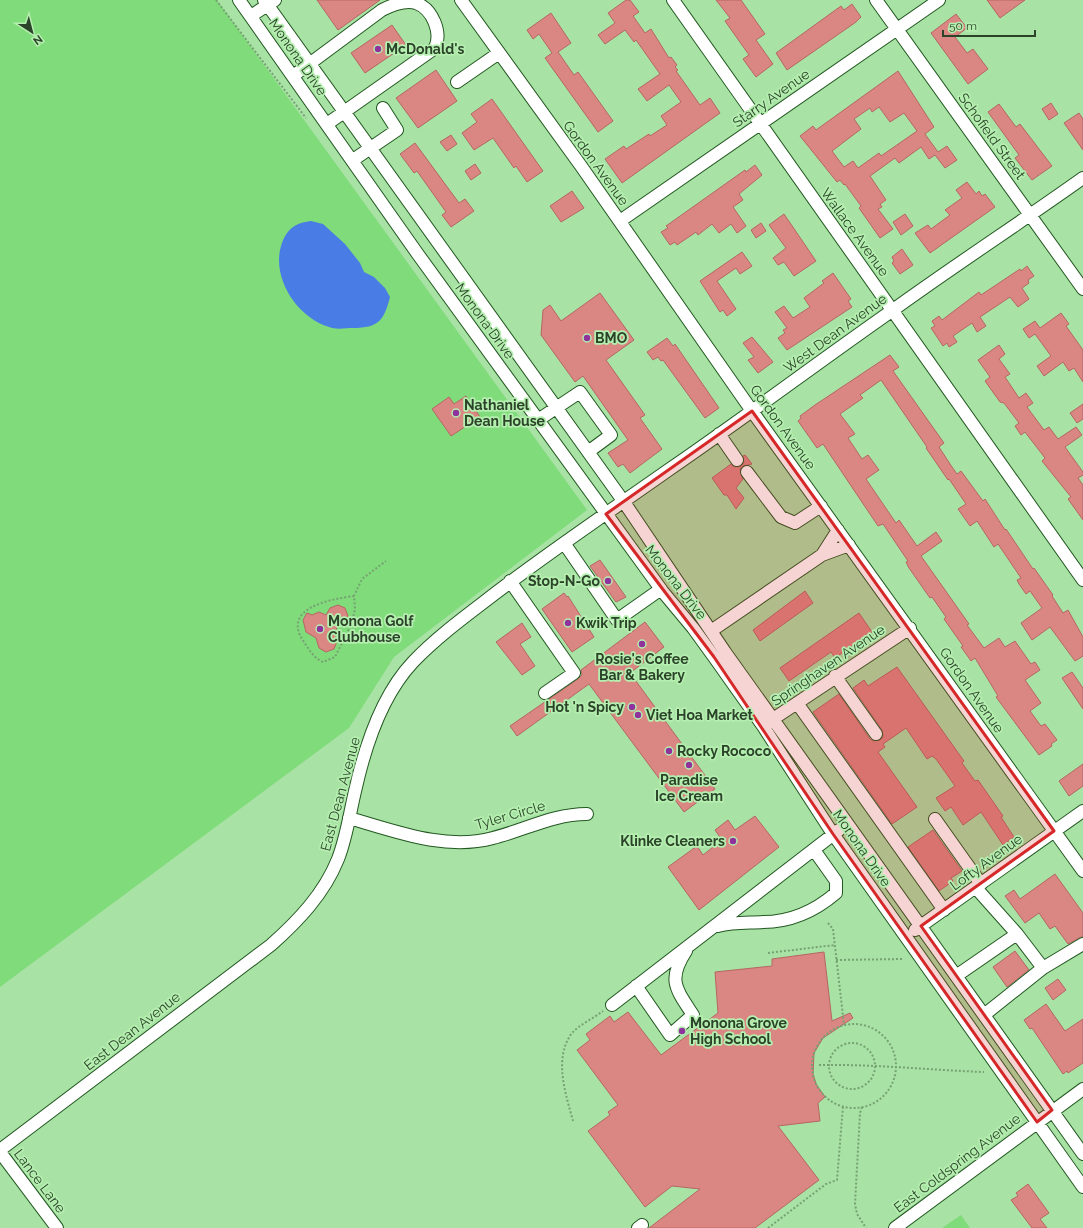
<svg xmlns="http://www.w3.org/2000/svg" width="1083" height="1228" viewBox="0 0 1083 1228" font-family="Raleway,sans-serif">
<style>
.green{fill:#80db7b}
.water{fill:#497ce5}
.building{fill:#da8682;stroke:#b66663;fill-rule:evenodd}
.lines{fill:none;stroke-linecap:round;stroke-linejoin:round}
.minor-casing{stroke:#225821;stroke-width:14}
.path{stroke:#76a273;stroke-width:2;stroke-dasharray:2 2;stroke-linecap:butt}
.minor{stroke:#fff;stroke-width:12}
.marked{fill:#d62828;fill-opacity:0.2;stroke:#d62828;stroke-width:3;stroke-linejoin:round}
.poi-dot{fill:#90329c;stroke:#b5efb0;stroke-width:1.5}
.labels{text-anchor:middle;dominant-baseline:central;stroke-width:3.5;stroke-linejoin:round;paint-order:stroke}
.poi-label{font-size:14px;font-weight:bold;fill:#2b4329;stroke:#b5efb0;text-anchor:start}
.street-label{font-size:14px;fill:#2b4329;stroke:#b5efb0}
</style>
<rect width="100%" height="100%" fill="#a8e2a4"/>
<!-- green -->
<path class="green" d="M0,0h217l370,510 -193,147 -45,71 -349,259z
M961,1215l9,13h-28z"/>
<!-- water -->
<path class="water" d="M311,221l12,3 22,20 15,19 4,9 10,5 11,11 5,9c-6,23 -11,31 -37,31 -7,0 -17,2 -24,-1 -33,-10 -59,-51 -47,-84 6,-15 13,-20 29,-22z"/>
<!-- building -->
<path class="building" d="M317,0h63l-42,30z
M626,0h4l9,12 -6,4 12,17 6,-4 18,29 2,-1 6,8 -2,2 3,3 -2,1 24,34 10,-7 10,15 -98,70 -17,-24 19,-13 2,3 23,-15 1,2 17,-11 -6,-9 20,-14 -12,-17 -22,16 -9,-12 22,-15 -24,-34 -2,2 -9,-12 -20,14 -7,-9 17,-12 -7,-10z
M716,0h25l24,34 -9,6 17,24 -17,13 -13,-18 6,-4 -24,-34 5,-3z
M987,0h38l-25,18z
M852,4l9,13 -5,5 -69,48 -11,-17 65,-47 3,4z
M551,13l20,30 -13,9 16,23 4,-3 35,49 -15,11 -53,-74 7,-5 -13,-19 -6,5 -6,-9z
M956,14l11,14 -12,9 12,16 6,-4 15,20 -20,15 -37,-51z
M392,25l14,20 -41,28 -14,-20z
M436,70l21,31 -39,27 -22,-30z
M898,71l36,56 -9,7 13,18 9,-6 10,14 -12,8 -10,-13 -6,4 -8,-12 -22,16 -4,-5 -25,18 16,24 -6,4 2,3 -4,2 15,20 -13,9 -21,-30 2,-2 -16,-22 -1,1 -4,-5 -3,2 -37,-46 13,-10 3,4zM879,107l11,15 14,-9 13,18 -36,25 -2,-3 -21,15 -5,-7 -9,6 -12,-16 29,-22 -7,-10 16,-11 2,4z
M492,99l51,72 -16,11 -11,-16 -2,2 -21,-30 -19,12 -12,-17 15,-11 -6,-8z
M1051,103l7,11 -9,6 -7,-11z
M999,104l17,23 4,-3 32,42 -20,14 -17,-22 4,-3 -31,-43z
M1079,113l4,6v31l-19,-27z
M451,135l6,9 -10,7 -7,-9z
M415,143l44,60 6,-4 9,12 -23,16 -9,-12 4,-3 -29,-41 -3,2 -14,-19z
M475,164l6,9 -10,7 -6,-9z
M755,165l7,10 -23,19 4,6 -10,7 13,19 -9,7 -6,-9 -12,9 -7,-9 -14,11 -2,-3 -19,13 -2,-3 -5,3 -9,-13 7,-4 -2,-2 79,-56 1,2z
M967,182l9,12 3,-3 3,5 3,-2 10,13 -65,46 -15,-20 13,-8 3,4 19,-14 -5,-5 17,-12 -6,-8z
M572,191l12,17 -23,14 -11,-16z
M784,214l32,47 -22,15 -10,-14 -6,3 -5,-7 13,-10 -17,-23z
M905,214l8,12 -12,9 -8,-13z
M761,223l5,8 -10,7 -5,-8z
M902,249l11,16 -13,9 -8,-11 2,-2 -2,-4z
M742,252l10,14 -12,8 -4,-6 -19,13 19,28 -9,7 -4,-6 -3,2 -20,-31z
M1027,266l7,10 -6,4 1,3 -7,5 7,11 -11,8 -8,-10 -30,20 6,9 -9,6 -5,-9 -19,13 4,6 -8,5 -2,-4 -4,3 -12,-18 4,-2 -3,-5 7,-5 3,4 37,-28 2,3 39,-26 1,2z
M833,273l18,26 -3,2 4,6 -65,43 -9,-12 7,-5 -2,-3 4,-2 -12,-16 9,-6 9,12 17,-11 -6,-9 20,-15 -2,-2z
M600,293l34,47 -28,20 39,55 -5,3 22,31 -32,24 -7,-9 -5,3 -10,-14 20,-13 -45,-64 -8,6 -34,-47 2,-25 7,-5 11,16z
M1061,313l8,11 -3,2 17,24v32l-9,-14 -5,3 -6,-9 -19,14 -7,-10 14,-10 -16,-22 -6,4 -6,-9 12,-8 5,7z
M752,337l21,25 -15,11 -10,-13 6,-3 -11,-14z
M667,338l6,8 2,-2 44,64 -14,10 -42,-58 -2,1 -3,-4 -5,3 -6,-8z
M999,345l6,9 -6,5 11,15 -5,3 14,21 7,-5 7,10 -6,4 17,23 5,-3 9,12 18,-12 6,8 -17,12 18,25v3l-5,3 5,7v35l-15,-21 3,-2 -29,-36 3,-3 -20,-26 -4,3 -6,-9 4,-3 -15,-20 -4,-1 -15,-21 5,-4 -12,-17z
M890,355l9,12 -6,4 51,72 -5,4 13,20 5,7 4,-3 22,30 2,-2 20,31 1,-1 27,40 1,-1 19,27 -1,1 11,17 5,-3 15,27v19l-8,5 -25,-34 -18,13 -11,-17 21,-15 -12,-17 -4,3 -7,-10 -2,-4 4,-2 -23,-34 -4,3 -17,-26 -7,5 -12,-17 8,-5 -17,-25 -1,1 -22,-32 1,-1 -46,-67 -21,15 3,3 -23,16 15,20 -7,4 14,21 6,-4 11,15 -13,9 30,44 3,-3 18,26 19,-14 6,9 -21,15 48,68 -2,1 17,23 15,-10 6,9 10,-6 16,23 4,-2 5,8 -15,10 16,23 -11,8 11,15 4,-2 12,16 -6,4 1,2 -13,9 -43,-58 2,-1 -23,-38 -4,3 -7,-10 -3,-4 2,-1 -19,-27 2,-2 -14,-20 -2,1 -21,-30 -3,-6 2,-1 -25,-37 -5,2 -55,-82 -6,4 -19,-27 3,-3 -1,-2 15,-11z
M466,396l14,21 -29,19 -19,-27 17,-12 5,7z
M1083,404v15l-6,4 -7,-10z
M745,455l7,9 -9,2 -3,3 3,10 -7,9 8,10 -8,11 -9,-14h-3l-12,-17 19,-14 3,3 7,-1 3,-3 -1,-7z
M600,560l26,37 -10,5 -26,-36z
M805,591l8,12 -53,38 -7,-11z
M564,593l3,4 1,-1 26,41 -22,15 -30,-43z
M338,605l7,3 3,8 -4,8 -6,2 -4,7 3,8 -3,8 -8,3 -7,-4 -3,-10 -10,-6 -3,-12 4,-7 5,2 7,-3 7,3 4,-7z
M859,613l13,19 -37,26 -4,-6 -42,29 -9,-13z
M645,622l19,25 -34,26 85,116 -31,23 -95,-128 -72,52 -7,-10 68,-47 4,-4 -1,-5z
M522,623l9,14 -11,7 15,22 -13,9 -26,-33z
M897,667l67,94 -2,2 13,18 3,-1 25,36 -2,1 13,20 -11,8 -22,-33 -18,13 -12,-18 -6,4 -9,-13 19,-12 -19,-27 -4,-3 -5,3 -21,-31 -23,16 2,3 -7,5 39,55 -25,17 -79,-112 26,-18 31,45 3,2 7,-1 3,-3 -1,-7 -29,-42 11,-8 4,6z
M1072,672l11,16v21l-21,-31z
M1083,764v22l-14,10 -10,-15z
M755,816l24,31 -80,63 -31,-43 29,-21 6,9 19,-15 -7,-10 13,-10 7,10z
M933,830l29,41 -11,7 2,3 -14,10 -31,-44z
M1055,874l28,39v23l-15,8 -13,-18 -5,3 -11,-16 -14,10 -20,-27 9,-6 6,9z
M1015,951l14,19 -22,17 -14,-20z
M824,952l8,69 18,-8 3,5 -30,20 -9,15 -1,21 3,10 9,13 -7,6 2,18 -42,5 41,54 -64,48h-106l51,-39 -28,-3 -27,21 -57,-76 22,-16 -2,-3 10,-7 -41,-55 13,-10 -4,-6 24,-18 4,6 14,-10 33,43 57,-42 -3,-41 57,-6v-7z
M1058,979l8,11 -13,10 -8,-12z
M1046,1004l19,27 18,-12v44l-15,10 -1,-2 -4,3 -31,-46 -2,1 -6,-9z
M1028,1184l21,29 -9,6 7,9h-15l-21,-28 7,-4 -2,-3z"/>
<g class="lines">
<!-- minor casing -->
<g class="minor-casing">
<path id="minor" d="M239,0l178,253 246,339 30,36 21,29 49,69 70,108 250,353
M264,0l360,502 101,150 358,502
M461,0l120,166 171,245 331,460
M673,0l410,580
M876,0l207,289
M251,16l24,-16
M293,76l89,-66c10,-5 23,-10 34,-7 17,6 26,30 19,45l-108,76
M457,82l42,-29
M353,160l44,-30 -14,-22
M620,221l319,-221
M538,420l42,-28 31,43 -23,17
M719,434l18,26
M747,472l34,45 14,6 26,-17
M564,543l53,77 44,-31
M822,555l16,-25
M510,581l64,92 -29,20
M711,631l111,-76 27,-10
M835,676l41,58
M797,703l147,207
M767,723l143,-95
M349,818c46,13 96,33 144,20 32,-8 60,-24 94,-24
M935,819l46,65
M976,888l41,46
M718,926c15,-4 30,-3 45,-4 28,0 52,-11 73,-29v-12l-22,-31
M915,930l168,-119
M956,976l61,-42 26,34
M636,986l34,49 23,-20c-17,-26 -26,-35 -7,-64
M612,1005l227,-175
M984,1015l59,-47 40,-24
M0,1150l271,-205c27,-24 53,-51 67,-86 9,-23 12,-48 18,-72 10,-44 26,-92 57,-125 21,-22 46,-41 71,-60 59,-46 122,-88 183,-131 76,-52 150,-108 226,-161 62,-45 127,-87 190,-132
M0,1152l57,76
M638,1228l4,-3
M895,1228l188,-139"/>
</g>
<!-- path -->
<path class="path" d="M216,0l90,118
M354,596c-23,3 -74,12 -50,46 5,8 11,17 19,20l12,-5 17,-34 3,-14 -1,-13 8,-17 24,-18
M828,923l5,6 11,96
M768,953l67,-8
M836,960l68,-1
M812 1066a42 42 0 1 1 84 0a42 42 0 1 1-84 0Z
M829 1066a23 23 0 1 1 46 0a23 23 0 1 1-46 0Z
M819,1065c55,-1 110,5 165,7
M862,1107l-2,6 -5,91 2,10 9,14
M573,1121c-7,-26 -20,-63 -1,-88 7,-8 22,-15 31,-22
M768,1228l58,-44 11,-4 6,-74"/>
<!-- minor -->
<use href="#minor" class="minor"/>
</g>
<!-- marked area -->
<path class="marked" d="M752,411l302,420 -133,95 131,184 -15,12 -204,-288 -119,-177 -108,-143z"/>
<!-- markers -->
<g class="poi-dot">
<circle cx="378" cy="49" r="4"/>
<circle cx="587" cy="338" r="4"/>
<circle cx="456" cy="413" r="4"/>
<circle cx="608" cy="581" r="4"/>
<circle cx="568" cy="623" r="4"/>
<circle cx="320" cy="629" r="4"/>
<circle cx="642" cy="644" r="4"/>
<circle cx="632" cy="707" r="4"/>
<circle cx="638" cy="715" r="4"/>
<circle cx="669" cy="751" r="4"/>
<circle cx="689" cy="765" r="4"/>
<circle cx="733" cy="841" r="4"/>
<circle cx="682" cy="1031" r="4"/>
</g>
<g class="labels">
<!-- poi labels -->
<g class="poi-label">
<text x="386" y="49">McDonald's</text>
<text x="595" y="338">BMO</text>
<text x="464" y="405">Nathaniel<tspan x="464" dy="16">Dean House</tspan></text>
<text x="600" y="581" text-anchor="end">Stop-N-Go</text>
<text x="328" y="621">Monona Golf<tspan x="328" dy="16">Clubhouse</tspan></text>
<text x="576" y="623">Kwik Trip</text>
<text x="642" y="659" text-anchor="middle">Rosie's Coffee<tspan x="642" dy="16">Bar &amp; Bakery</tspan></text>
<text x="624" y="707" text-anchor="end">Hot 'n Spicy</text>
<text x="646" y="715">Viet Hoa Market</text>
<text x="677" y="751">Rocky Rococo</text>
<text x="689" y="780" text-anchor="middle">Paradise<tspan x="689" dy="16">Ice Cream</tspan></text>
<text x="725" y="841" text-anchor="end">Klinke Cleaners</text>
<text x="690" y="1023">Monona Grove<tspan x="690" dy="16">High School</tspan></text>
</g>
<!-- street labels -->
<g class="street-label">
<text transform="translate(298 57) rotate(55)">Monona Drive</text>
<text transform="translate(771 98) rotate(-35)">Starry Avenue</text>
<text transform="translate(992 136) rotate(54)">Schofield Street</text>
<text transform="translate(596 163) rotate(54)">Gordon Avenue</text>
<text transform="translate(855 232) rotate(54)">Wallace Avenue</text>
<text transform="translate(485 321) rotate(54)">Monona Drive</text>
<text transform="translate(835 333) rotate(-36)">West Dean Avenue</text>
<text transform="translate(783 427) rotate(54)">Gordon Avenue</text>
<text transform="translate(676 582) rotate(52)">Monona Drive</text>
<text transform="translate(828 665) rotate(-34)">Springhaven Avenue</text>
<text transform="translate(972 690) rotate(55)">Gordon Avenue</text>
<text transform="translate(340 794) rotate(-75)">East Dean Avenue</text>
<text transform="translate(510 815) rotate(-16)">Tyler Circle</text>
<text transform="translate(862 848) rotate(55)">Monona Drive</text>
<text transform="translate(986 862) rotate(-36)">Lofty Avenue</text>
<text transform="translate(132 1031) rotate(-38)">East Dean Avenue</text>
<text transform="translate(957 1163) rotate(-37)">East Coldspring Avenue</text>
<text transform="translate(40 1181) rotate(53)">Lance Lane</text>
</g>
</g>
<!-- north arrow -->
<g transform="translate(32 32) rotate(144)" stroke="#b5efb0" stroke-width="3" paint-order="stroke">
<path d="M0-3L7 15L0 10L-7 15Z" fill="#2b4329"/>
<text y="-6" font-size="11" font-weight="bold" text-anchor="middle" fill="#2b4329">N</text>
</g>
<!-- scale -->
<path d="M943 30v6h92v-6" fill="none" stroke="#2b4329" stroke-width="2"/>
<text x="949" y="30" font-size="12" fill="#2b4329" stroke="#b5efb0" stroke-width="3" paint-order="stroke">50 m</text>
</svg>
